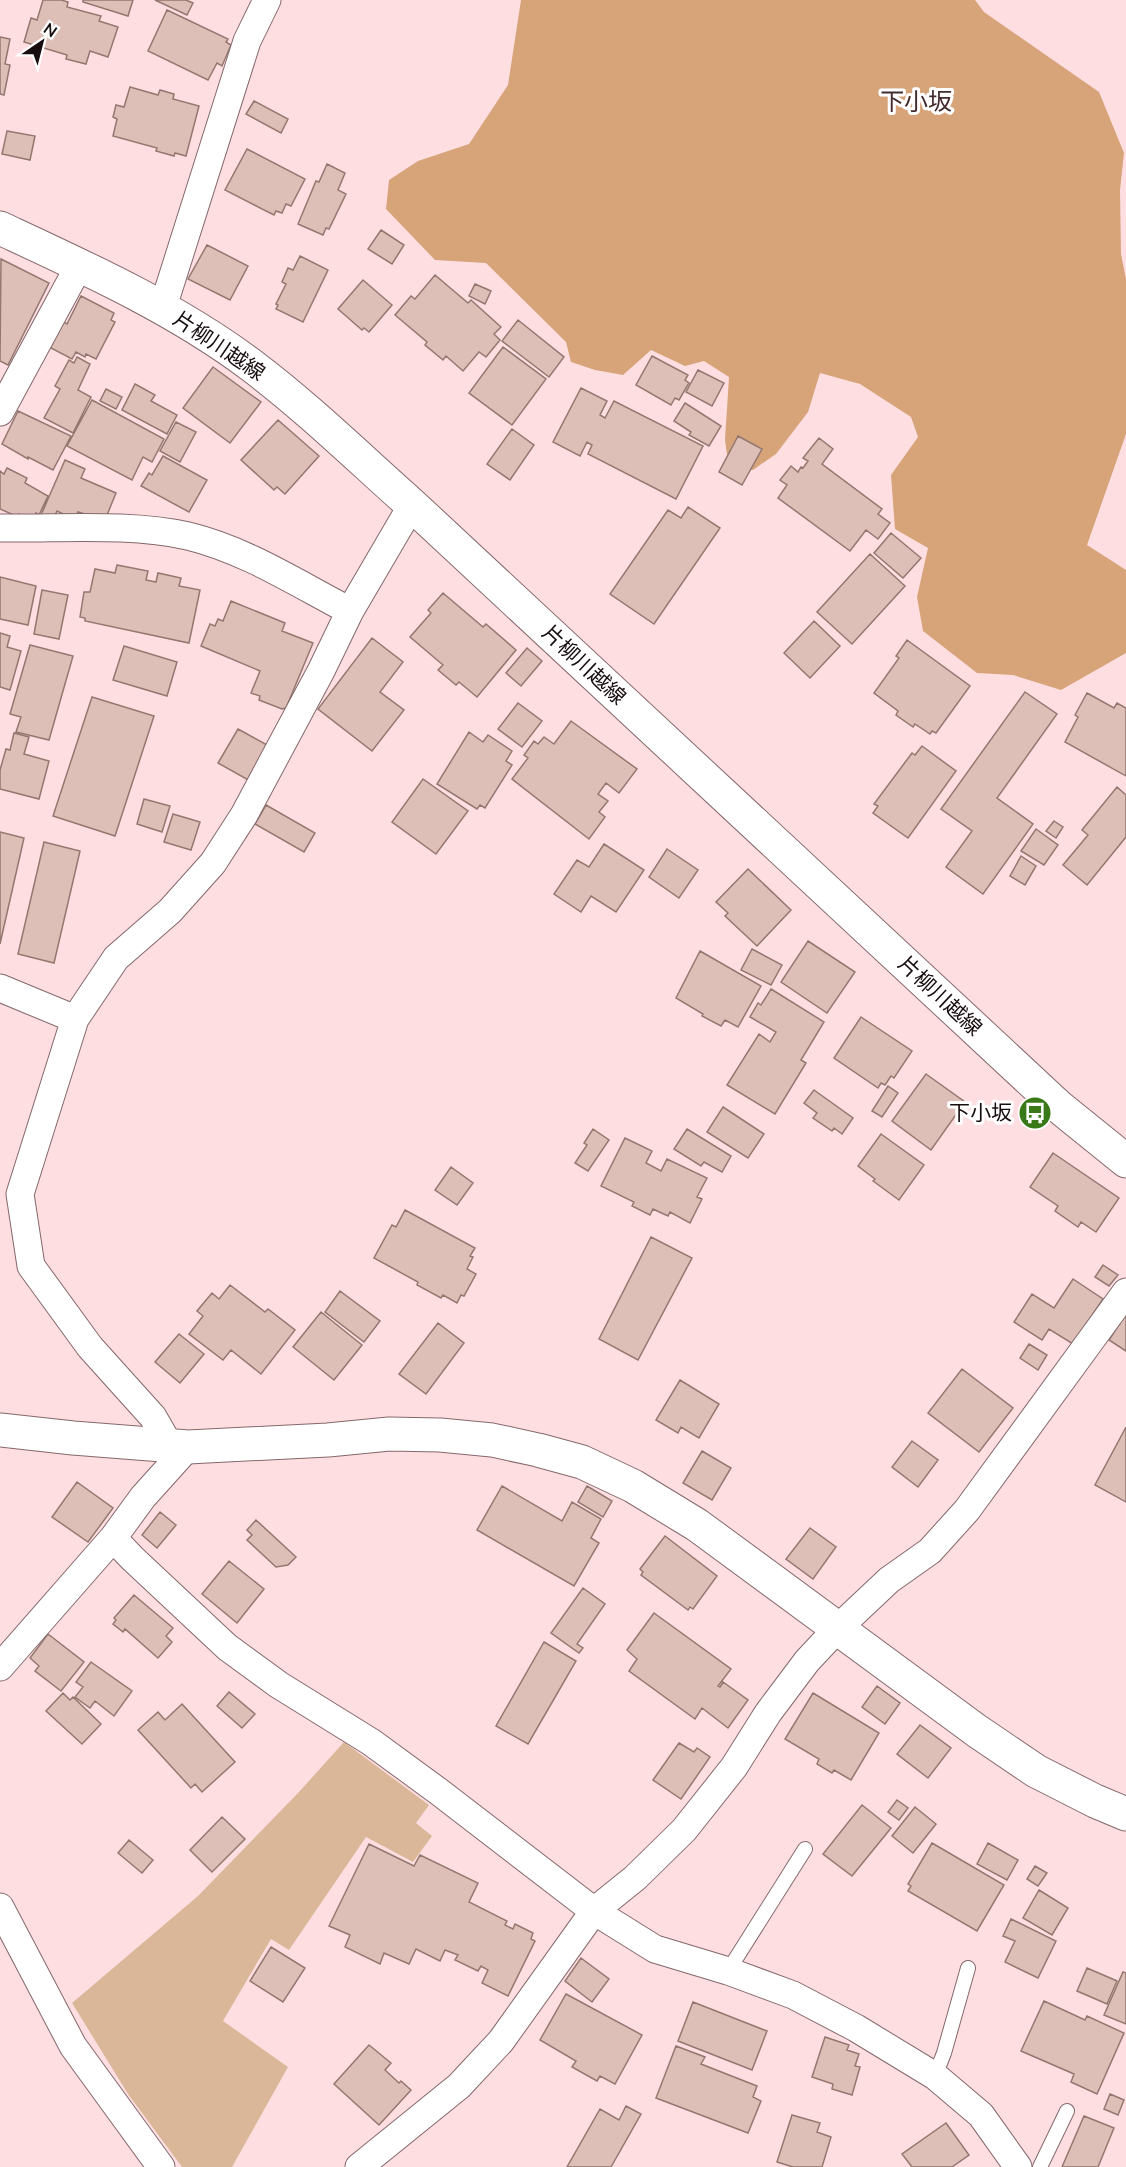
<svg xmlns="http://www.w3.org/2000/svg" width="1126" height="2167" viewBox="0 0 1126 2167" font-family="'Nunito Sans','Noto Sans JP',sans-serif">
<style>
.green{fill:#dbb799}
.forest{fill:#d7a47a}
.building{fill:#debfb7;stroke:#937870;stroke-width:1.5}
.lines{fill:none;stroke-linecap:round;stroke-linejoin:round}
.service-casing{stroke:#84686b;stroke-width:16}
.minor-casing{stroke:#84686b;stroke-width:29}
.tertiary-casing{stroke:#84686b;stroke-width:35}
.secondary-casing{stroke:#84686b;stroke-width:35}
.service{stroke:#fff;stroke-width:14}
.minor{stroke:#fff;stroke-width:27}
.tertiary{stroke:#fff;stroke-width:33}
.secondary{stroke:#fff;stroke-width:33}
.labels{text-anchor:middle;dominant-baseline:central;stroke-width:6;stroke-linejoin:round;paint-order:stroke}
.street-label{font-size:21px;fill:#170c0e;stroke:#fff}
.poi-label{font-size:21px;fill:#170c0e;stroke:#fff;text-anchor:end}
.quarter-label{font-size:24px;fill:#432b2e;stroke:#fff}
</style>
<rect width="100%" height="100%" fill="#ffdee2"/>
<!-- green -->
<path class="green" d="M344,1742l85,63 -13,18 16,13 -19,26 -47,-25 -77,113 -18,-11 -48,82 65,46 -56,100h-50l-54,-73 -56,-91 126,-107 101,-104z"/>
<!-- forest -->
<path class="forest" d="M521,0h454l9,12 115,80 25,61 -4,37 1,64 5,25v155l-39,111 39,25v83l-65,37 -48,-15 -36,-2 -54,-42 -6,-34 11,-49 -33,-19 -4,-54 27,-38 -7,-20 -51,-33 -40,-11 -12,39 -32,42 -23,16 -25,-8 -3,-22 4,-63 -25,-16 -19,5 -34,-16 -28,25 -28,-5 -24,-8 -5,-20 -80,-79 -51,-3 -49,-51 3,-29 29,-19 51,-17 39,-59z"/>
<!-- building -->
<path class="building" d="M43,0h18l7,2 -1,5 34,9 -2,5 19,6 -10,30 -18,-6 -4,13 -20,-5 1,-4 -43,-13 7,-24 6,2z
M83,0h50l-5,16 -45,-14z
M155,0h31l7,3 -6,12z
M167,10l61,29 -2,3 5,3 -9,21 -5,-3 -9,17 -60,-29z
M0,37l10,2 -5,25 5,1 -6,30 -4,-1z
M130,87l28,8 2,-5 14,4 -1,5 26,7 -13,50 -11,-3 -1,3 -18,-5 1,-3 -44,-12 4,-17 -4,-2 3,-12 8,2z
M254,101l34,18 -7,14 -35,-19z
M7,131l28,5 -5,24 -28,-6z
M247,149l58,30 -14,27 -5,-2 -4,9 -6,-2 -2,4 -49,-25z
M327,164l18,9 -7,17 8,4 -17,35 -3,-1 -3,7 -25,-11 18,-43 3,1z
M381,230l23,15 -12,19 -24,-15z
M207,245l41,21 -18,34 -42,-21z
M300,256l28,14 -25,52 -27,-13 2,-4 -2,-1 10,-20 -4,-2 6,-14 5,2z
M1,259l48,24 -41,82 -8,-4z
M435,275l33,28 3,-3 30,27 -7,7 6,6 -14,17 -7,-5 -16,19 -17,-15 -3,4 -18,-15 2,-3 -32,-27 16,-19 4,3z
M363,280l29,25 -23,27 -5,-4 -2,2 -24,-21z
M475,284l16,7 -6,13 -16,-8z
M81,296l33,17 -3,7 4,2 -19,37 -10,-5 -1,3 -9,-5 -4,7 -23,-12 13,-26 5,3z
M518,320l46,37 -15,20 -47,-36z
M503,347l43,32 -34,46 -43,-32z
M652,356l36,19 -3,5 4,3 -10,17 -4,-2 -4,7 -35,-20z
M77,357l13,7 -12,26 13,7 -18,36 -29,-15 16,-29 -5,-3 14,-26 5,3z
M213,367l48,35 -31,41 -47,-35z
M698,370l26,13 -12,23 -26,-14z
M135,384l20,11 -4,6 26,14 -10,19 -45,-24z
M581,388l26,13 -7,14 5,3 9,-17 89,45 -27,53 -88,-45 4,-9 -5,-3 -7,14 -27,-14z
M106,389l16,8 -6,12 -16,-8z
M92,400l72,39 -12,23 -9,-5 -11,23 -65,-34z
M685,403l36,23 -12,20 -20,-11 2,-3 -17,-11z
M18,411l53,25 -18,34 -25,-13v2l-26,-15z
M278,420l41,36 -34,38 -8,-7 -3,3 -33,-30z
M176,422l20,10 -16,30 -20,-11z
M512,429l22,16 -24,35 -23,-16z
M738,436l24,13 -20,36 -23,-13z
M819,438l14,11 -11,15 60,45 -4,5 12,9 -12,16 -12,-9 -16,21 -72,-53 9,-13 -7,-5 11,-14 7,6 3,-5 2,1 5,-7 -5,-3z
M163,456l44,24 -18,32 -48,-26 8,-13 3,2z
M65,460l20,9 -4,9 35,15 -11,27 -27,-8 -4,7 -17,-8 -4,9 -12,-5z
M7,468l20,10 -2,5 23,13 -9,19 -3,-2 -3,8 -14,-7 -1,3 -18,-8v-38l4,3z
M688,507l32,21 -66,96 -44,-30 58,-84 13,8z
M891,533l30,25 -18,20 -29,-25z
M870,554l35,32 -53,58 -35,-32z
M117,565l31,6 -2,9 10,2 2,-9 23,5 -2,8 21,4 -11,53 -104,-22v-3l-5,-1 4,-25h6l5,-23 20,4z
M0,577l36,9 -8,39 -28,-6z
M42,590l26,5 -9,44 -25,-5z
M443,593l40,34 3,-3 30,26 -39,47 -18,-15 -3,3 -18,-15 5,-5 -33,-28 21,-24 -3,-3z
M231,601l54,22 -3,8 31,12 -27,65 -4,1 -23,-9 1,-4 -9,-3 9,-22 -59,-25 9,-22 5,2 3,-7 5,2z
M814,621l26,25 -30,32 -26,-25z
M0,633l10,3 -3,11 14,4 -11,39 -10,-3z
M372,638l31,24 -23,30 24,18 -32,41 -54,-42z
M907,640l63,46 -34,47 -4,-2 -2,3 -15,-10 -2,3 -17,-12 2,-4 -24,-18 25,-35 -3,-2z
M30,645l43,11 -24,84 -33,-8 5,-15 -11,-3z
M124,646l53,16 -10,34 -54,-16z
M527,648l15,13 -21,25 -15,-13z
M1025,692l32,22 -60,84 36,26 -50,70 -37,-27 26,-36 -31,-22z
M1087,693l27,15 3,-5 9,5v68l-61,-34 13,-25 -3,-2z
M92,697l62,19 -39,120 -62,-20z
M518,703l24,18 -20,26 -24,-18z
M571,721l66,48 -18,24 -13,-10 -8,11 10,7 -9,11 6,5 -16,22 -77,-60 16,-21 -4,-3 10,-14 4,3 6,-7 10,7z
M238,729l31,17 -19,35 -32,-18z
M469,732l14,10 5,-7 24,16 -6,10 6,4 -27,43 -5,-3 -3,4 -40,-25z
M14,733l15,4 -5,17 25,7 -10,38 -39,-10v-19l6,-21 4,1z
M922,746l34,25 -48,67 -35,-25 5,-7 -4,-2 38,-51 3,2z
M423,779l45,32 -32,43 -44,-32z
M1117,787l9,8v42l-39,48 -24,-20 25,-30 -6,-5z
M144,799l26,7 -8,26 -25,-8z
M266,805l49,28 -11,19 -49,-28z
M173,814l27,8 -9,28 -27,-8z
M1054,821l9,6 -7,11 -10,-7z
M1036,829l22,16 -14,20 -23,-14z
M0,832l24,6 -24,106z
M44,842l36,9 -26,112 -36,-9z
M604,844l40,26 -28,42 -25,-16 -10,16 -27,-18 23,-34 12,7z
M667,849l31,21 -19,28 -30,-21z
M1021,856l15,10 -11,19 -15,-9z
M748,869l43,41 -34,36 -32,-30 3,-3 -12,-11z
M808,941l47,31 -28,41 -46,-31z
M752,949l30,16 -11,20 -30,-15z
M700,951l61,35 -23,41 -13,-7 -4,6 -19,-10 1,-2 -27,-16z
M771,989l53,33 -23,38 5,3 -31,51 -48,-29 32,-51 11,8 6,-10 -26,-15 8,-14 3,2z
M861,1017l51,34 -18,27 -3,-2 -6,9 -4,-2 -3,5 -44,-30z
M926,1074l39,28 -34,48 -39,-29z
M888,1086l10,7 -16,24 -10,-6z
M814,1090l39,28 -11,16 -8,-6 -2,3 -19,-13 4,-5 -13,-10z
M723,1107l41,27 -16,24 -41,-26z
M593,1129l16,11 -21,31 -13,-8 12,-18 -3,-2z
M687,1129l44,27 -9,16 -18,-10 -3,4 -27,-17z
M881,1134l43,31 -25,35 -26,-19 2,-2 -17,-13z
M625,1138l27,13 -6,12 15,8 6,-12 40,19 -10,19 5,2 -12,24 -20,-11 -2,4 -15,-7 -3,6 -18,-9 2,-4 -33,-16z
M1053,1153l66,45 -23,34 -15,-10 -3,5 -23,-16 3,-5 -28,-19z
M451,1167l22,16 -16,22 -22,-15z
M405,1210l70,38 -5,8 3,1 -6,12 9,5 -12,22 -3,-1 -4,8 -14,-8 -2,3 -24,-13 1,-3 -44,-24 18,-33 4,2z
M651,1237l41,21 -54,102 -39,-21z
M1103,1265l15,10 -9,11 -14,-9z
M1073,1279l30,20 -30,45 -24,-15 -7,11 -28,-18 18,-28 22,14z
M230,1285l35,27 3,-3 27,21 -34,44 -30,-24 -8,10 -34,-26 14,-18 -6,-5 15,-18 7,6z
M340,1291l40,30 -16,21 -39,-30z
M321,1312l41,33 -28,35 -41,-33z
M1126,1314v37l-17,-11z
M438,1323l26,20 -38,51 -27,-20z
M179,1334l25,20 -24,29 -25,-21z
M1029,1344l18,11 -9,15 -18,-12z
M962,1369l51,39 -34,44 -51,-39z
M680,1380l39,24 -20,34 -18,-11 -3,6 -22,-13z
M1126,1427v75l-31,-17z
M912,1441l26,19 -20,27 -26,-20z
M702,1451l29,17 -19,32 -29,-17z
M77,1482l36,26 -25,34 -36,-25z
M502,1486l60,35 10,-19 29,17 -10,19 8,5 -25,43 -97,-56z
M587,1486l25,15 -9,16 -25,-15z
M160,1512l16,13 -19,23 -15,-13z
M256,1520l40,37 -8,8 -12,2 -29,-27 5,-5 -5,-5z
M810,1528l26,19 -23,32 -27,-20z
M665,1536l52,40 -24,33 -3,-2 -2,3 -47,-35 2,-3 -3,-3z
M229,1561l35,28 -27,34 -35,-29z
M583,1588l22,16 -28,40 6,4 -4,5 -28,-20z
M134,1595l39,33 -7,8 6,6 -14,16 -33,-29 -2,3 -10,-8 3,-4 -2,-2z
M654,1613l77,56 -13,17 2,1 3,-5 25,18 -20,28 -26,-20 -7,11 -66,-48 8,-12 -10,-9z
M48,1634l36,28 -23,29 -26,-20 4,-5 -9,-8z
M544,1642l32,19 -48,83 -32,-18z
M91,1662l41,29 -18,25 -19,-15 -5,7 -15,-11 8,-10 -7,-5z
M877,1686l23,17 -15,21 -23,-17z
M229,1692l26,22 -13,14 -25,-22z
M63,1693l7,7 3,-3 28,27 -19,20 -36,-33z
M813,1693l66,40 -28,47 -17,-10 -2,3 -15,-9 2,-5 -34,-20z
M182,1704l53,58 -33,30 -7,-8 -4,4 -53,-58 20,-18 7,8z
M920,1725l31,23 -23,30 -31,-24z
M679,1743l15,9 3,-4 13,9 -29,42 -28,-19z
M897,1800l11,8 -9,12 -11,-8z
M862,1805l29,23 -39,48 -29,-22z
M915,1807l21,17 -23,29 -21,-17z
M222,1817l23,22 -33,33 -22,-22z
M129,1840l24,20 -11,13 -24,-20z
M932,1843l72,42 -27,46 -69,-40 3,-5 -3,-2z
M988,1843l30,17 -11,20 -30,-16z
M369,1844l45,22 6,-11 58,28 -9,19 38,19 -2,4 8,4 2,-5 18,9 -2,6 4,2 -27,55 -26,-13 6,-13 -7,-4 -3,5 -23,-11 3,-5 -13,-5 -5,11 -24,-12 -7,15 -25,-11 -4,11 -35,-17 5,-12 -21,-9z
M1035,1866l12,7 -9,13 -11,-7z
M1039,1890l29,18 -16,27 -29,-17z
M1011,1919l45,22 -18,37 -33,-16 10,-21 -12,-5z
M271,1947l34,21 -22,34 -33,-21z
M581,1958l28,21 -17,23 -27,-21z
M1087,1968l30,13 -10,23 -30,-13z
M1123,1972l3,1v51l-22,-9z
M566,1994l76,41 -27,49 -15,-8 -3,5 -25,-14 4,-6 -36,-21z
M1044,2001l41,19 2,-4 37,17 -27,61 -26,-12 3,-8 -53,-23z
M693,2002l74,29 -15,39 -74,-29z
M825,2037l24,8 -2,5 12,4 -4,12 5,1 -8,28 -20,-6 1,-5 -21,-7z
M369,2045l22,18 -6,7 14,13 2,-2 10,9 -32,35 -45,-41z
M676,2046l29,11 -4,7 56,22 -4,11 8,4 -13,32 -92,-35z
M1110,2094l14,6 -6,15 -14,-6z
M626,2106l15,8 -30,53h-44l33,-58 19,11z
M792,2115l28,8 -3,9 14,5 -9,30h-29l-16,-5z
M1084,2116l30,12 -16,39h-36z
M946,2123l23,32 -17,12h-40l-10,-13z"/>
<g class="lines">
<!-- service casing -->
<g class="service-casing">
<path id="service" d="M728,1971l77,-122
M935,2076l9,-23 24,-85
M1040,2167l27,-56"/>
</g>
<!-- minor casing -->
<g class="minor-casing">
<path id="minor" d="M163,307l84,-266 20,-41
M0,412l79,-146
M0,528c60,1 130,-5 188,8 58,14 110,48 162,75
M0,988l75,31
M169,1445l-16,-28 -63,-70 -59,-81 -11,-72 55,-175 41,-61 54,-47 43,-48 31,-48 77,-144 29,-60 62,-106
M188,1447l-45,50 -30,41 19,20 95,89 52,38 92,57 67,49 156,120 61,38 73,22 65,24 63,33 79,48 46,39 37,52
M0,1667l113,-129
M0,1907l73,139 88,121
M359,2167l100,-81 42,-45 93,-130 41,-33 49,-48 50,-63 34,-54 39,-52 30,-32 52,-49 41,-29 37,-41 159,-218"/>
</g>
<!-- tertiary casing -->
<g class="tertiary-casing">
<path id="tertiary" d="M0,1430l73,8 115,9 140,-7 61,-6 51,1 52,5 46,10 44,12 51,24 64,39 280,206 59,40 59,30 31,13"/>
</g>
<!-- secondary casing -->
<g class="secondary-casing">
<path id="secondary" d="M0,228c86,40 175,80 251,137 57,43 108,93 161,140l646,601 68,55"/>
</g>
<!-- service -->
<use href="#service" class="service"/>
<!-- minor -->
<use href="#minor" class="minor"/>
<!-- tertiary -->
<use href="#tertiary" class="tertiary"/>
<!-- secondary -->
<use href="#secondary" class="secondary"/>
</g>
<!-- icons -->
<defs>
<g id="bus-disc" transform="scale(1.725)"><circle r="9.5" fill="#3a7917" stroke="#fff"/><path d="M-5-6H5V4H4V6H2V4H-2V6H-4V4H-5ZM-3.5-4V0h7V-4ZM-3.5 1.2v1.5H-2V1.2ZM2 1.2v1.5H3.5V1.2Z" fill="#fff"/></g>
</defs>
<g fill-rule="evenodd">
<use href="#bus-disc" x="1035" y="1113"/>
</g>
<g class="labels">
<!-- street labels -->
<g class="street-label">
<text transform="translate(219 346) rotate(34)">片柳川越線</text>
<text transform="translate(584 665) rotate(43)">片柳川越線</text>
<text transform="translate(940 996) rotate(43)">片柳川越線</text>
</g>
<!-- poi labels -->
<g class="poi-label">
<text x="1012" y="1113">下小坂</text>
</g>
<!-- quarter labels -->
<g class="quarter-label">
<text x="916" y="102">下小坂</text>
</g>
</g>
<!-- north arrow -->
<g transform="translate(42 42) rotate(35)" stroke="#ffffff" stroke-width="4.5" paint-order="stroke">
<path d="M0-4.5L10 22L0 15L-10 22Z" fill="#170c0e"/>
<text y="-9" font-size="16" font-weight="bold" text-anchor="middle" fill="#170c0e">N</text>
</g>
</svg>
